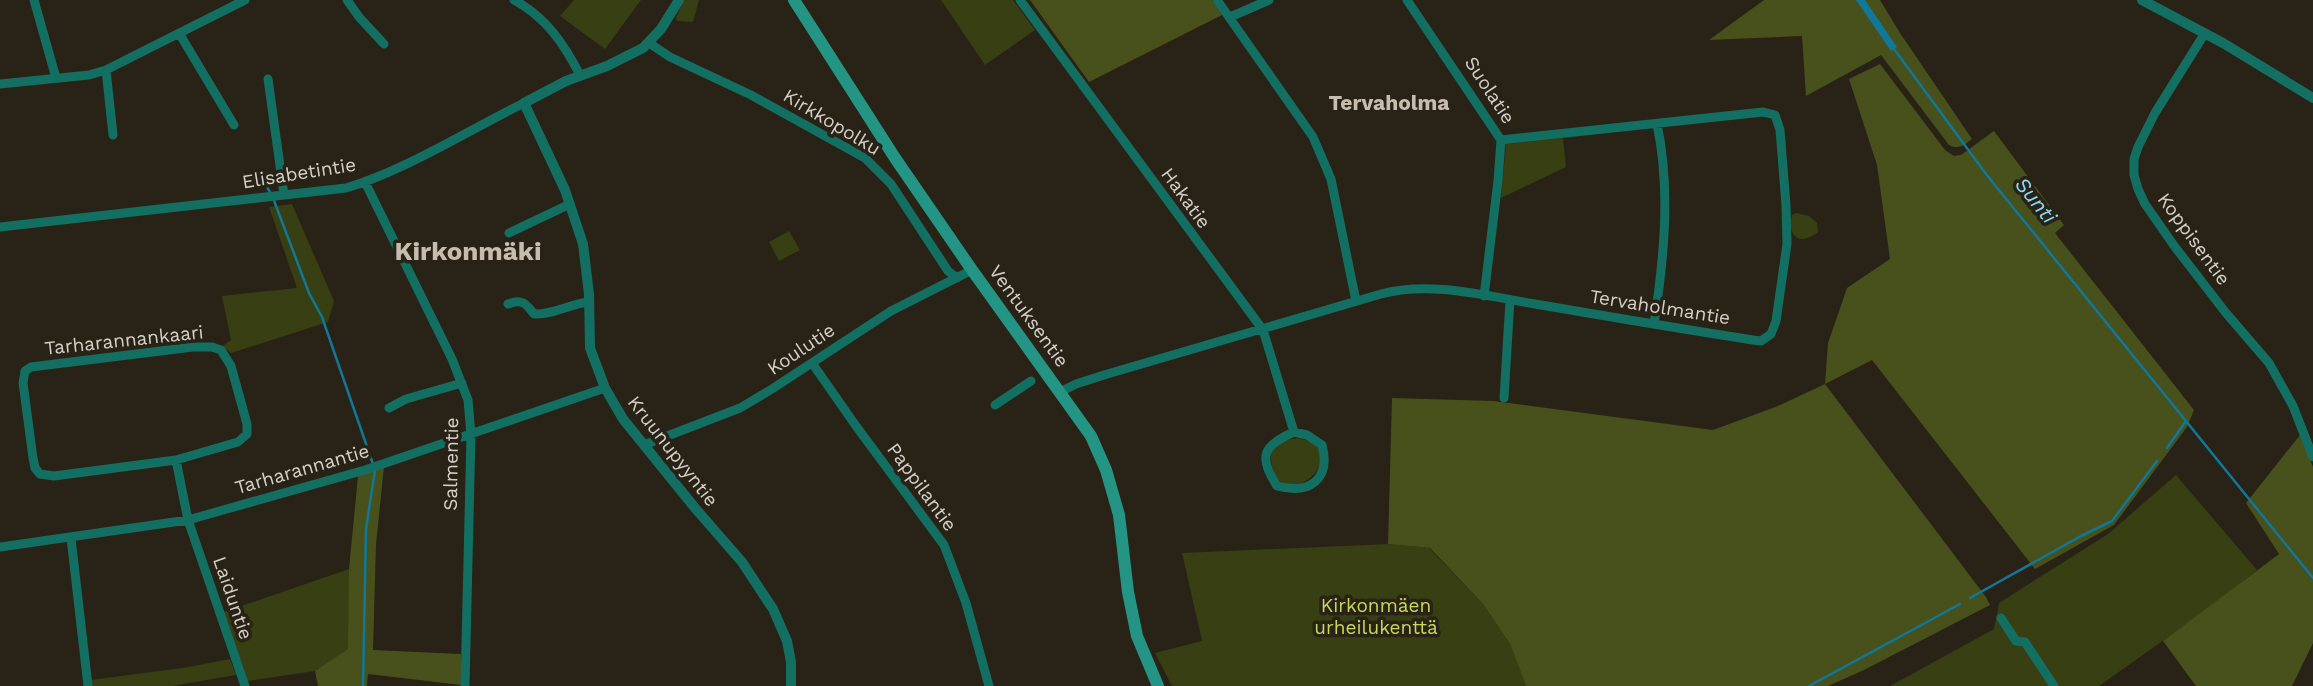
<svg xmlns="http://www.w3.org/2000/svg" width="2313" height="686" viewBox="0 0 2313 686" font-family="'Work Sans',sans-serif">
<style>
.green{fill:#383f13}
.forest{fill:#48501c}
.water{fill:#107899}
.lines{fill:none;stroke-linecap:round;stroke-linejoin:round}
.stream{stroke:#107899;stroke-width:2.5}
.minor{stroke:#136f62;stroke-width:9}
.tertiary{stroke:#136f62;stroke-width:10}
.secondary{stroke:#249585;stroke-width:12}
.labels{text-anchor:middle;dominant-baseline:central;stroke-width:7;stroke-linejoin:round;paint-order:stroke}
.street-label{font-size:19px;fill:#d5d0c9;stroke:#292216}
.park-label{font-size:19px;fill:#c6d959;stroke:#292216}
.neighbourhood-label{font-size:21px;font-weight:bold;fill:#c6bdae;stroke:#292216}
.water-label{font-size:21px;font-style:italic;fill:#89dafc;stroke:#292216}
.district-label{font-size:26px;font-weight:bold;fill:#c6bdae;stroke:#292216}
</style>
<rect width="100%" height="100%" fill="#292216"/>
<!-- green -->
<path class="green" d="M574,0h67l-36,49 -45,-33z
M684,0h15l-6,22 -16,-1 -1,-3z
M941,0h72l22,30 -50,35z
M1563,138l3,29 -65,31 5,-54z
M292,204l42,97 -6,21 -97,31 -8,-7 8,-6 -9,-44 75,-8 -28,-81z
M1796,213l13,3 8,7 1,9c-18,15 -32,4 -26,-17z
M789,231l11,19 -21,11 -10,-19z
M1298,438c57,11 -5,72 -23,37 -4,-9 -5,-17 -3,-26l14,-9z
M2176,475l81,95 -52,41 -106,75h-209l104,-57 5,-26 109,-69z
M1388,544l41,4 54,56 27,40 16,42h-354l-17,-33 47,-12 -20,-88z
M349,569v81l-34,21 -67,10 -24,-69z
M230,659l6,16 -64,11h-80l-1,-6 98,-13z"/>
<!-- forest -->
<path class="forest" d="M1030,0h182l10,15 -133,67z
M1764,0h116l20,33 72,106c-8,6 -13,11 -23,6l-68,-90 -75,41 -4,-60 -93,4z
M1880,64l65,86 9,6 7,-1 33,-24 70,94 -9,8 139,177 -7,17 -73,98 -79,44 -163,-209 -47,24 161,213 4,8 -126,65 -36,16h-302l-16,-42 -27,-40 -53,-56 -42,-4 4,-146 101,3 220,29 65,-24 47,-22 3,-41 19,-55 43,-29 -13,-94 -28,-86z
M2300,435l13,32v176l-21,43h-96l-33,-45 116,-87 -33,-51z
M384,467l-8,77 -3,106 88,4v31l-93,-11 -1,12h-49l-3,-15 33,-22 1,-80 9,-93z"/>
<!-- water -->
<path class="water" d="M1856,0h9l32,47 -6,4z"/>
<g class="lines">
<!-- stream -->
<path class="stream" d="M1894,49l92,125 327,404
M262,179l8,13
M273,198l36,95 13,24 51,147
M2167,448l19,-27
M1970,598l111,-62 31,-15 45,-60
M363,686l3,-157 9,-59
M1809,686l151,-82"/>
<!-- minor -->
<path class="minor" d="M34,0l22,78
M347,0l12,17 25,27
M514,0c32,17 50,44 66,75
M1020,0l243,330 31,102
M1217,0l96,137 18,42 25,122
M1407,0l94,140 -3,41 -14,115
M1230,17l39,-17
M179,33l55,92
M2205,33l-50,80 -17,34 -4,12v16l4,14 7,15 30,43 51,66 43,50 24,43 20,51
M649,43l21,14 81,38 114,63 26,26 57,87 9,7
M106,70l7,65
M268,79l16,116
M0,84l89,-9 17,-5 139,-70
M365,182l87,177 16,41 3,35 -6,251
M0,227l346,-39c60,-18 121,-57 178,-85
M509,233l61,-29
M508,304c14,-6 18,0 26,10 19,1 36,-10 54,-12
M1654,324c10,-66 17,-134 3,-200
M812,363l44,63 88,119 22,58 23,83
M1060,392l16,-8 28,-9 277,-81c50,-14 109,3 160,11 70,12 141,24 212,35l8,1 10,-7 5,-13 11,-77 -1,-39 -6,-75 -5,-15 -12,-3 -262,28
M1504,398l6,-98
M995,405l36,-24
M389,408l17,-9 56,-16
M1294,432l13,3 15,10c9,34 -12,50 -45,41 -20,-30 -13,-41 17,-54z
M644,445l96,-37 32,-19 119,-78 81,-41
M176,460l62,-18 9,-8v-10l-16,-58 -10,-16 -9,-3h-19l-146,18 -16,2 -6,4 -2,12 10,75 2,10 5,6 14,2 122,-16 12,60 57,166
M71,538l17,148
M0,547l188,-27 177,-50 240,-82
M2001,618l15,23 9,1 29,44"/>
<!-- tertiary -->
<path class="tertiary" d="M679,0l-18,29 -18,19 -36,18 -41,15 -42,22 41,87 18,54 6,50 1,54 15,40 18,31 72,89 47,54 31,47 14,32 4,21v24
M2142,0l81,43 90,55"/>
<!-- secondary -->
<path class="secondary" d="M794,0l101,158 77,112 119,166 15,34 13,45 9,77 9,44 21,50"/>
</g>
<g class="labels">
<!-- street labels -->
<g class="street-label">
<text transform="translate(1490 90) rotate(57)">Suolatie</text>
<text transform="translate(832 122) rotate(31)">Kirkkopolku</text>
<text transform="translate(299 173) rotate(-9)">Elisabetintie</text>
<text transform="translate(1186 198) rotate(54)">Hakatie</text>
<text transform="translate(2194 239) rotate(54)">Koppisentie</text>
<text transform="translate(1660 307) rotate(9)">Tervaholmantie</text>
<text transform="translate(1029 316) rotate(54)">Ventuksentie</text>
<text transform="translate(124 340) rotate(-6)">Tarharannankaari</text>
<text transform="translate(801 349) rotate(-34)">Koulutie</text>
<text transform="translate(673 451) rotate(52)">Kruunupyyntie</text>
<text transform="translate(451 464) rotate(-89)">Salmentie</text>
<text transform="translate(302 469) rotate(-16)">Tarharannantie</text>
<text transform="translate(922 487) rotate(54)">Pappilantie</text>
<text transform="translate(233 598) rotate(71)">Laiduntie</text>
</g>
<!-- park labels -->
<g class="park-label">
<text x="1376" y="605">Kirkonmäen<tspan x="1376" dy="22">urheilukenttä</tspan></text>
</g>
<!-- neighbourhood labels -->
<g class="neighbourhood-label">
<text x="1389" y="102">Tervaholma</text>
</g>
<!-- water labels -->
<g class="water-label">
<text transform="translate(2036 200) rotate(51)">Sunti</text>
</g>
<!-- district labels -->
<g class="district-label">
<text x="468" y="251">Kirkonmäki</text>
</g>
</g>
</svg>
